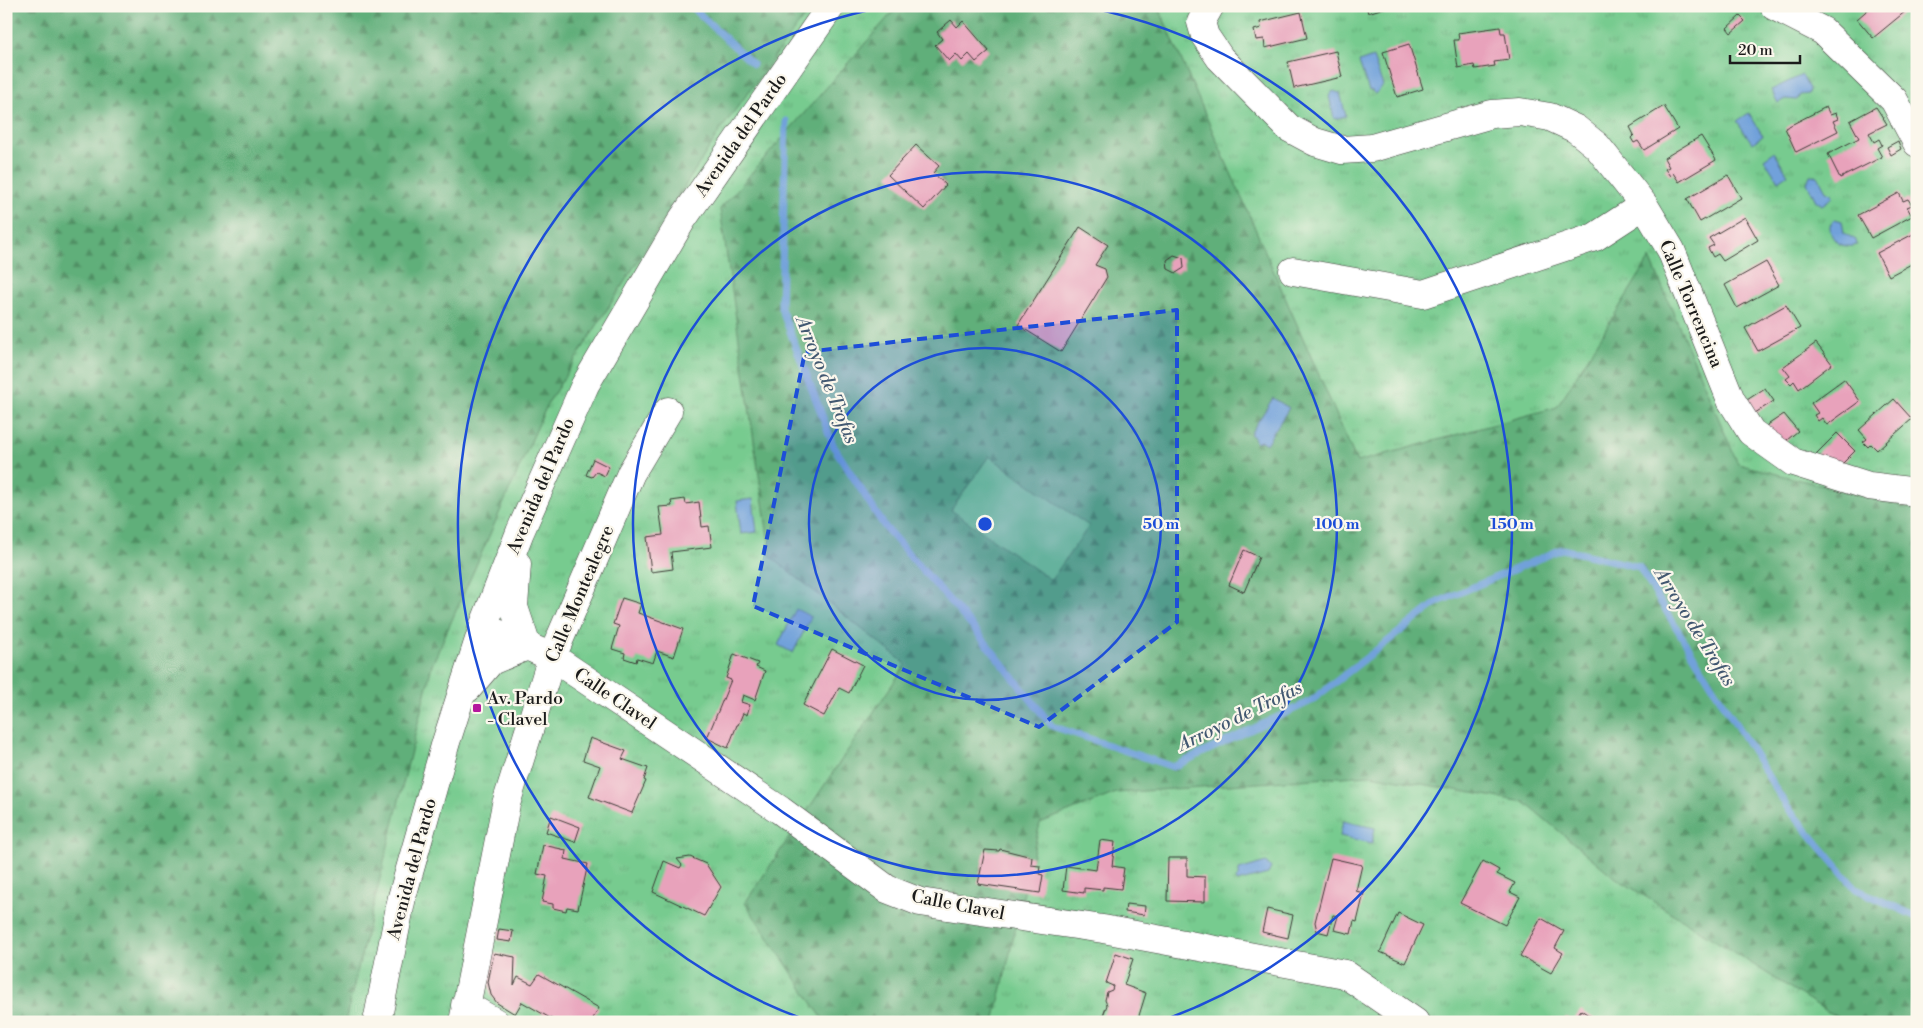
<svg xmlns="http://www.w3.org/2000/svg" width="1923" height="1028" viewBox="0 0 1923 1028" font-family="'Libre Bodoni',serif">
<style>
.grass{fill:url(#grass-tufts);stroke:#4a7456}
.forest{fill:url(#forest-firs);stroke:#3e664b}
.pitch{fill:#77cb8f;stroke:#4a7456}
.water{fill:#71a1da;stroke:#465e7b}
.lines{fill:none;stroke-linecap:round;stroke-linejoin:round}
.stream{stroke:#71a1da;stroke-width:7}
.building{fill:#e8a2bb}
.minor-casing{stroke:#3b3934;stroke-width:29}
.minor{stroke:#fff;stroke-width:28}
.marked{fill:#1d4ed8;fill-opacity:0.2;stroke:#1d4ed8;stroke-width:4;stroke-dasharray:10 6;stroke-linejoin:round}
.ring{fill:none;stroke:#1d4ed8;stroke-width:2.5}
.poi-dot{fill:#b5179e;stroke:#fbf7ec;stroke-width:2}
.labels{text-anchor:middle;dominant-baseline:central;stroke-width:4.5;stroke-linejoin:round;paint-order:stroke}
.street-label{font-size:18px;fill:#1c1c1c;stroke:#fbf7ec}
.poi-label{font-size:18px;fill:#1c1c1c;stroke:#fbf7ec;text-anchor:start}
.water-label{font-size:19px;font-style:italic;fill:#425871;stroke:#fbf7ec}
.centre{fill:#1d4ed8;stroke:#fbf7ec;stroke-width:2.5}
.ring-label{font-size:15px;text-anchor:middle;font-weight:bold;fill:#1d4ed8;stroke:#fbf7ec;stroke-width:4.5;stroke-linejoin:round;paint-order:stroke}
</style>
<defs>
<pattern id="grass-tufts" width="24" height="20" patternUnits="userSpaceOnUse" patternTransform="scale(1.25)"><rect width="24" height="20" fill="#77cb8f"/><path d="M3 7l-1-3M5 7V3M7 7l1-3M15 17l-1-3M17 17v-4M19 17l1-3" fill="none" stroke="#66ae7b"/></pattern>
<pattern id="forest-firs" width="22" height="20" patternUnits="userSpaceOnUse" patternTransform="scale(1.25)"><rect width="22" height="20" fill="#61af7a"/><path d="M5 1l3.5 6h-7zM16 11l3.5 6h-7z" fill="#4f8e63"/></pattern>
</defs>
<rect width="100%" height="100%" fill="#fbf7ec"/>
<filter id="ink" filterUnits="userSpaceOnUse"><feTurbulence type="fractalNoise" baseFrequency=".02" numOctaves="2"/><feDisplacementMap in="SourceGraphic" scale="10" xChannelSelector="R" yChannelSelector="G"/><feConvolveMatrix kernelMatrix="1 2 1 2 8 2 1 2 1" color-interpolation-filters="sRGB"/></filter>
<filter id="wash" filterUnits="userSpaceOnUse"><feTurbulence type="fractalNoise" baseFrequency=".0096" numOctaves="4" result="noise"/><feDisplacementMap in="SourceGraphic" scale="20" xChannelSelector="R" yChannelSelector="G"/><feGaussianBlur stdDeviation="1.12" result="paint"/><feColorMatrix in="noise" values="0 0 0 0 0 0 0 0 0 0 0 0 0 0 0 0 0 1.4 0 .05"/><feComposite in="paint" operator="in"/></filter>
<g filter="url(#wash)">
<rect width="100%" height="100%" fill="#ebe0bc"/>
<!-- grass -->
<path class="grass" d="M6,6h1911v1016h-1911z"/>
<!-- forest -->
<path class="forest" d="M6,6h806l-93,126 -171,271 -116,262 -87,357h-339z
M898,6h260l199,456 200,-55 93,-149 88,206 179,46v512h-73l-231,-146 -89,-74 -154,-27 -254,18 -76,30 -46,199h-169l-80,-119 161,-239 -135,-107 -51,-348z"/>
<!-- pitch -->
<path class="pitch" d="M989,456l100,70 -38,54 -100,-70z"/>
<!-- water -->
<path class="water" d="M1373,57l10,29 -8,8 -4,-4 -2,1 -10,-29z
M1802,75l7,14 -1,5 -8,1 -3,5 -12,-1 -7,4 -7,-13z
M1333,91l7,2 6,23 -12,3 -5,-23z
M1749,113l14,23 -11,7 -15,-22z
M1774,152l14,22 -10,7 -14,-22z
M1810,175l8,1 8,15 6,2 1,4 -11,8 -6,-4 -9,-18z
M1835,219l7,2 2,12 12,7 1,5c-15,5 -28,-5 -27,-20z
M1273,398l16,10 -23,36 -5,-3 -5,2 -2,-6 -4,-3z
M753,499l4,33 -16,2 -4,-33z
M796,609l15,8 -18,36 -15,-8z
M1343,821l32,7 -3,15 -32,-7z
M1266,862l5,6 -3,6 -31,8 -1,-3 3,-3v-6z"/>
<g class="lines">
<!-- stream -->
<path class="stream" d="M691,6l62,58
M786,121l-5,187 53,139 51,80 92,105 75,94 121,41 138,-66 127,-99 124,-53 77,18 148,240 69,82 61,28"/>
</g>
<g id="blocks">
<!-- building -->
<path class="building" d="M1366,6h21v1l-19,6z
M1872,6h40l-39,32 -16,-19z
M1301,12l6,26 -42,10 -1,-9 -8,1 -2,-10 7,-2 -1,-6z
M1740,16l5,5 -14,12 -4,-5z
M951,20l6,7 6,-6 26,30 -13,11 -7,-8 -7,7 -6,-7 -7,7 -14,-16 7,-6 -5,-7z
M1500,27l1,6h4l4,27 -15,2 1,4 -20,3 -1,-4 -16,3 -4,-28h5l-1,-7z
M1409,44l14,45 -26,8 -14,-45z
M1336,51l6,26 -48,11 -6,-26z
M1664,106l14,23 -34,21 -6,-9 -4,2 -3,-5 3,-3 -4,-8z
M1826,107l4,8 6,-2 2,6 -5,2 5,10 -42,21 -11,-24z
M1876,107l11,17 -18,9 5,9 5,-3 3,6 -5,3 5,9 -42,21 -12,-24 31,-16 -9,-17z
M1701,136l15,24 -37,22 -6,-9 -3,3 -5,-7 4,-2 -5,-9z
M1898,141l3,8 -10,6 -4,-8z
M916,145l23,21 -6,7 13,12 -22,24 -36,-34z
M1728,175l13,23 -41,24 -13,-23z
M1899,193l4,8 5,-2 4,6 -5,2 5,9 -41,22 -13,-23z
M1745,217l13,23 -35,21 -5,-7 -5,3 -5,-9 6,-3 -5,-7z
M1080,227l28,18 -13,20 10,4 2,8 -46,75 -43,-27z
M1917,232v29l-28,15 -12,-23z
M1174,255l9,3 1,10 -8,5 -8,-4 -1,-9z
M1766,262l13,23 -42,23 -12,-23z
M1786,305l14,23 -42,23 -13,-23z
M1816,343l16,21 -33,25 -5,-8 -3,3 -5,-5 4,-3 -7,-9z
M1844,379l16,22 -33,24 -5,-7 -4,3 -4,-6 4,-2 -7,-10z
M1765,388l9,13 -19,12 -8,-13z
M1894,399l18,20 -35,31 -6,-6 -3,3 -5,-5 4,-3 -8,-9z
M1784,414l14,17 -16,13 -19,-16z
M1837,433l18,18 -13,13 -27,-9z
M593,459l16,8 -4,9 -9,-4 -4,5 -6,-2z
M685,499l1,5 13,-2 3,25 7,-1 3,21 -41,5 2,17 -22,3 -4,-35 16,-2 -4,-28 13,-1 -1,-5z
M1244,550l15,7 -15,35 -15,-7z
M622,598l19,6 -3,9 45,16 -9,28 -17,-6 -4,12 -16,-5 -1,4 -12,-4 1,-5 -13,-4 7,-23 -6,-2z
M832,649l31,16 -14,28 -10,-5 -15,28 -21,-11z
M734,654l24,9 -2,4 9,4 -10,29 -12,-5 -2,7 9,3 -3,10 -4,-2 -5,12h-1l-9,23 -21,-10 24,-58 -5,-2z
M590,738l36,13 -4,8 26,9 -4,12 2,1 -14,32 -43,-16 11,-31 -17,-6z
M551,816l29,11 -5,15 -29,-10z
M1100,840l15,2 -3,24 12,2 -3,21 -18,-2v3l-19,-2v5l-21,-3 3,-24 30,4z
M543,845l23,5 -1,9 23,5 -10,45 -11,-2 -1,4 -13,-3v-4l-11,-2 5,-26 -10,-2z
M1000,849l32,8 -1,8 9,1 -1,8 4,1 -3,18 -62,-9 7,-34 14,1z
M690,857l16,7 15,23 -17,29 -51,-24 11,-31 16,7 2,-3 -5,-6z
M1168,858h19v18l18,1v25l-38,-1z
M1331,858l31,7 -6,26 8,2 -7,29 -3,-1 -3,13 -17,-4 4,-14 -5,-1 -5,19 -11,-3 -2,-9z
M1483,861l16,9 -2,4 18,9 -5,9 10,5 -15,28 -45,-22z
M1126,904l19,2 -1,9 -19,-3z
M1267,909l26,6 -5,23 -26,-6z
M1398,913l25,12 -18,38 -25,-11z
M1541,918l23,13 -9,17 8,5 -12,20 -31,-17z
M499,929l14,2 -2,11 -14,-2z
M494,953l21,4 -1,28 4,-8 14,7 7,-10 60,34 -8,14h-34l-35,-20 -7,12 -18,-11 -6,-8 -3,-13z
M1116,953l17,6 -9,26 22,8 -9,29 -36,-1 6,-16 -2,-5 2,-8 5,-2 1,-4 -7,-3z
M1581,1010l18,12h-36l3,-5 7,4z"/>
</g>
</g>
<g filter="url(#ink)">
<use href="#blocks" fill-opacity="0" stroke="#3b3934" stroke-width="1"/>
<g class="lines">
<!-- minor casing -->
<g class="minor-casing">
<path id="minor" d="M1210,6l-9,16 4,14 15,22 69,70 26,14 27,8 30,-2 120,-34 28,-2 30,5 26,12 21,17 47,59 27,45 60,150 20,32 42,30 76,24 48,6
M1774,6l49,25 71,69 23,43
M1293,271l130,23 172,-57 49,-32
M483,627l69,30 228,153 107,79 33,13 183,27 242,45 70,48
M468,688l23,-27 36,-15 -13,-39 3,-43
M465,1005l30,17
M377,1022l25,-125 44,-155 37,-115 37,-95 65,-147 97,-165 149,-214
M463,1022l43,-218 46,-147 79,-184 37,-62"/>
</g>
<!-- minor -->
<use href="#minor" class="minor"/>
</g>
</g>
<!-- marked area -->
<path class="marked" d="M1177,310v312l-138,105 -286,-121 52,-254z"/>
<!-- distance rings -->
<g class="ring">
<circle cx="985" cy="524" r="176"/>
<circle cx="985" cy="524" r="352"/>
<path d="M809 1021A527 527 0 0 1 884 7M1086 7A527 527 0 0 1 1161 1021"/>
</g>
<!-- markers -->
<rect class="poi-dot" x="472" y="703" width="10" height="10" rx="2.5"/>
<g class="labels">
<!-- street labels -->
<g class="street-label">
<text transform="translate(741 135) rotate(-55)">Avenida del Pardo</text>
<text transform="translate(1691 304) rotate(67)">Calle Torrencina</text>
<text transform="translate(541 486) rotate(-67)">Avenida del Pardo</text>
<text transform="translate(580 594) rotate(-67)">Calle Montealegre</text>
<text transform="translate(615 699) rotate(34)">Calle Clavel</text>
<text transform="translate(412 869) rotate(-75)">Avenida del Pardo</text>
<text transform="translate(958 905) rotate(11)">Calle Clavel</text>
</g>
<!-- poi labels -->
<g class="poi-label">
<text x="487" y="698">Av. Pardo<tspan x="487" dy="21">- Clavel</tspan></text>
</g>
<!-- water labels -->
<g class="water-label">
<text transform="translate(827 380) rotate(68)">Arroyo de Trofas</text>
<text transform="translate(1695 627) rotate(58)">Arroyo de Trofas</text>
<text transform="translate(1240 716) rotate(-26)">Arroyo de Trofas</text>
</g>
</g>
<circle cx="985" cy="524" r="8" class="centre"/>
<g class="ring-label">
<text x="1161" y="529">50 m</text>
<text x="1337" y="529">100 m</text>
<text x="1512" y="529">150 m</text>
</g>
<!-- margin -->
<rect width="1923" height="1028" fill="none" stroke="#fbf7ec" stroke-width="25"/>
<!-- scale -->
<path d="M1730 55v8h70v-8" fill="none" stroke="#1c1c1c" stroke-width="2.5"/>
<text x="1738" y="55" font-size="15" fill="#1c1c1c" stroke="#fbf7ec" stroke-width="4" paint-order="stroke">20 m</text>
</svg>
